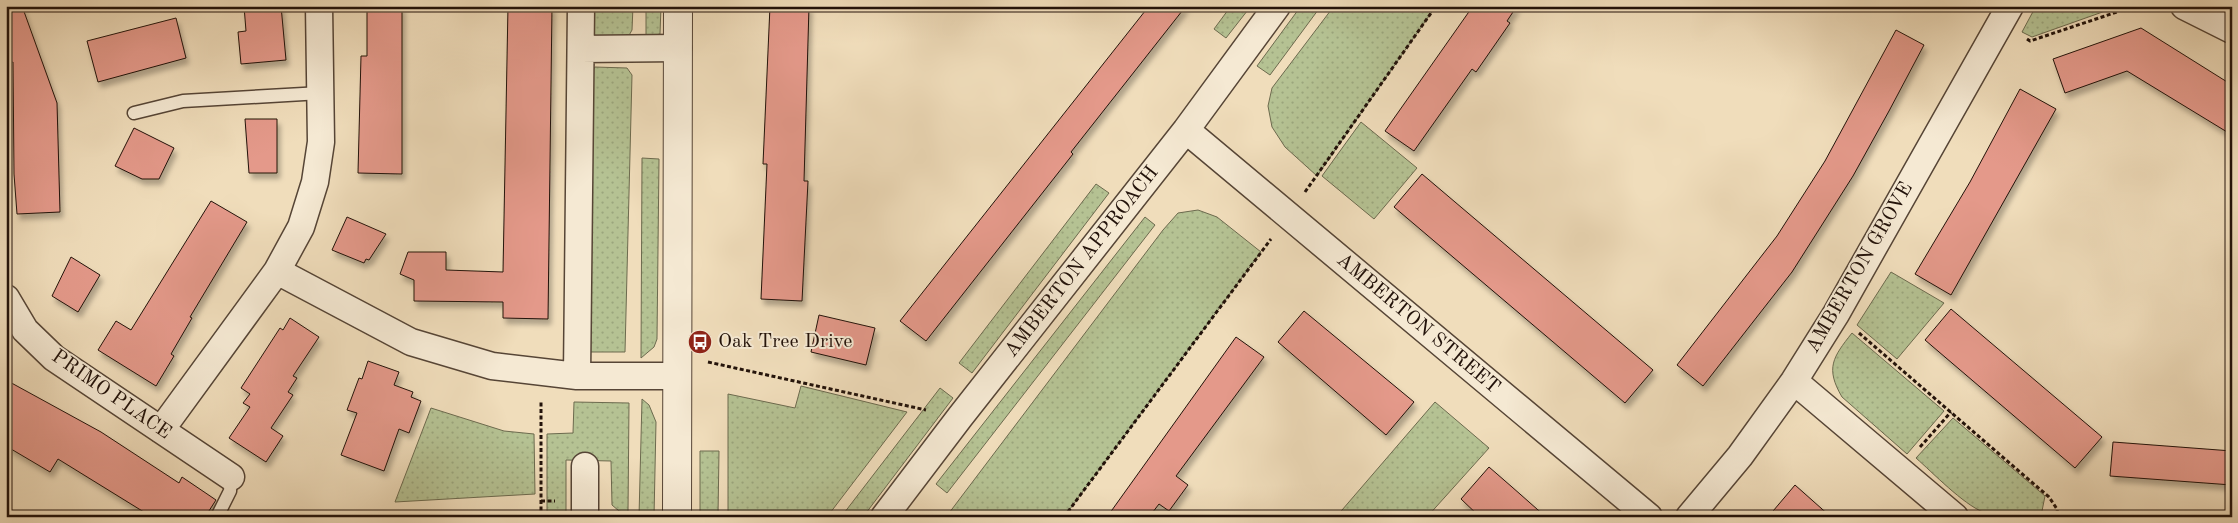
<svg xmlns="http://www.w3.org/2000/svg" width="2238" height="523" viewBox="0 0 2238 523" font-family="'Old Standard TT',serif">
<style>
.grass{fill:url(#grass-dots);stroke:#6c6a4e}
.building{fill:#e4998a;stroke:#22120a;filter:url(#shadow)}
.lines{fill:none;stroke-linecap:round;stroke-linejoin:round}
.service-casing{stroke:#564536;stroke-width:15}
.minor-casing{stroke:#564536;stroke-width:29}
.tertiary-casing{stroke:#564536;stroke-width:30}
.path{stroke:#22120a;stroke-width:3;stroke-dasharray:4 2.5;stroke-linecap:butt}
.service{stroke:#f5e9d3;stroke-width:12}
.minor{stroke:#f5e9d3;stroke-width:26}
.tertiary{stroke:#f5e9d3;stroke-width:28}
.labels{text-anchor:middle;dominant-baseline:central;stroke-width:4;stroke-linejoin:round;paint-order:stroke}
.street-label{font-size:20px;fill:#22120a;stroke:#f5e9d3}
.poi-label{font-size:20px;fill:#22120a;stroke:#f5e9d3;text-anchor:start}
</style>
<defs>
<pattern id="grass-dots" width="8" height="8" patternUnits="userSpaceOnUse" patternTransform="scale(1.25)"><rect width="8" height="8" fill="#b5c293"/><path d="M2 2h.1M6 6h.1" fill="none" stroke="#9ba67d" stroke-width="1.8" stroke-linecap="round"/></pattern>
<filter id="shadow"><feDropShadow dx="3" dy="5.5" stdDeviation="2.5" flood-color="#0004"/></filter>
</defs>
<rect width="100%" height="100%" fill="#f0ddbb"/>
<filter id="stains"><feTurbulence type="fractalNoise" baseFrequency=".004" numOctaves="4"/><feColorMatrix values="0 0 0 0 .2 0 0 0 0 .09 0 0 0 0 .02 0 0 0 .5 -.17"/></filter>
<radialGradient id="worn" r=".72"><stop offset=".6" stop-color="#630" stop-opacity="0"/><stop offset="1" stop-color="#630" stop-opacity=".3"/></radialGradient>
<!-- grass -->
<path class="grass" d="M592,6h41l-1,24 -5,9 -31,1 -5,-5z
M646,6h15l-1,28 -14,3z
M1231,6h20l-25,32 -12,-9z
M1301,6h20l-51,69 -13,-9z
M1334,6h102l-119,170 -32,-29 -13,-20 -4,-21 4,-18z
M2036,6h76l-1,3 -79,28 -10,-5z
M595,67l32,1 5,7 -7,277h-35v-278z
M1361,122l56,46 -43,51 -52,-43z
M642,158l17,1 -2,180 -3,8 -13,11z
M1096,184l13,9 -137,180 -13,-10z
M1198,210l19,7 44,35 -197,265h-118l217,-287 15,-17z
M1145,217l10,8 -208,268 -11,-9z
M1891,272l53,31 -47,56 -40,-34z
M1852,333l92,78 -37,43 -65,-57c-17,-29 -9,-40 10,-64z
M801,386l106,26 -80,105h-99v-123l67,14z
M940,388l13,10 -90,119h-22z
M642,399l7,6 7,17 -2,95h-15z
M574,402l55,1 -1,110 -9,-2 -7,-6 -1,-44 -45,-1v57h-19v-83l26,-1z
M1435,402l54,46 -62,69h-91z
M431,408l73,23 30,3 1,60 -140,8z
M1953,418l92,78 -4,20c-18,0 -42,3 -58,-4 -20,-8 -50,-39 -67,-54z
M700,451h19l-1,66h-18z"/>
<!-- building -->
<path class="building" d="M6,6h16l35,97 3,109 -43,2 -3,-40 -1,-112 -7,2z
M244,6h37l5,54 -45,4 -3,-32 8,-1z
M376,6h26v168l-44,-1 3,-117h6v-48z
M508,6h44l-4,313 -45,-1v-16l-89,-1v-21l-14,-6 8,-22h38v18l57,2z
M770,6h39l-5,175h4l-6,120 -41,-2 6,-135h-4z
M1149,6h37l-115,146 2,2 -147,187 -26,-20z
M1473,6h44l-10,15 3,2 -34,49 -4,-3 -58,82 -29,-20z
M176,18l10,40 -88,24 -11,-41z
M2141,28l91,57v50l-105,-64 -62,22 -12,-34z
M1896,30l28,15 -35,66 -36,65 -61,96 -89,114 -26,-21 100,-129 48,-75z
M2020,89l36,20 -105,186 -36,-21 55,-92z
M245,119h32v54h-28z
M134,128l40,20 -15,31h-17l-27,-13z
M1422,174l231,196 -28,33 -231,-196z
M211,201l36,21 -57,95 2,1 -21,36 3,2 -18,30 -58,-36 18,-29 15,9z
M347,217l39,17 -17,26 -3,-1 -2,4 -32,-13z
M71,257l29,18 -22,37 -26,-16z
M1951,309l151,128 -27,31 -150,-128z
M1304,311l110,91 -28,33 -108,-93z
M819,315l56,13 -9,37 -55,-13z
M290,318l29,19 -26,39 4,2 -9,14 5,3 -22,33 12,8 -17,26 -37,-24 21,-31 -7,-4 7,-9 -9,-6 39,-60 3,2z
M1236,337l28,20 -88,119 12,9 -19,26 -10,-7 -10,13h-42z
M368,361l31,11 -5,13 19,7 -2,5 10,4 -12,32 -10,-4 -15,42 -43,-16 16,-42 -10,-3 12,-32 3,1z
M6,380l95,52 78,51 3,-6 34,23 -11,17h-53l-94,-58 -8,13 -44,-26z
M2113,442l119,9v34l-122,-9z
M1489,467l23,20 34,30h-66l-19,-18z
M1795,485l36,32h-63z"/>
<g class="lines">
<!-- service casing -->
<g class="service-casing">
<path id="service" d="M134,113l49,-12 138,-8
M217,517l13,-26 1,-14"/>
</g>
<!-- minor casing -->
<g class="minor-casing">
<path id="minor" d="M2184,6l48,24
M581,49l97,-1
M1186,130l463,387
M277,271l134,71 81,24 85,10h98
M6,298l19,32 29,28 177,119
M577,376l4,-370
M1794,381l161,136
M161,430l116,-159 24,-44 14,-45 6,-40 -2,-136
M585,517v-51
M884,517l76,-100 226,-287 91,-124
M1689,517l51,-61 54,-75 42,-67 174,-308"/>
</g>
<!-- tertiary casing -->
<g class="tertiary-casing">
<path id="tertiary" d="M677,517l1,-511"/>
</g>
<!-- path -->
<path class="path" d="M2027,39l3,2 87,-29 3,-6
M1305,192l131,-186
M1859,333l190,164 8,12 1,8
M708,362l218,48
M1920,447l31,-35
M541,501h14
M541,517v-115
M1064,517l207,-278"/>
<!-- service -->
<use href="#service" class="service"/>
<!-- minor -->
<use href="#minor" class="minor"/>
<!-- tertiary -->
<use href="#tertiary" class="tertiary"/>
</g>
<!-- icons -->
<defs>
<g id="bus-disc" transform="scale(1.25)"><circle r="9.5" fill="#8f2418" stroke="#f5e9d3"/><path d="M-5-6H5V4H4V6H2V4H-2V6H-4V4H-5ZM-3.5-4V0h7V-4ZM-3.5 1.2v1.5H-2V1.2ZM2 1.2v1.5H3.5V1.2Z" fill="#fff"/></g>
</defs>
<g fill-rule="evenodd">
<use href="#bus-disc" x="700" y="342"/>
</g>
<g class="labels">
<!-- street labels -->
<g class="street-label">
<text transform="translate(1082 262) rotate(-52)">AMBERTON APPROACH</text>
<text transform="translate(1860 268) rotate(-60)">AMBERTON GROVE</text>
<text transform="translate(1418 324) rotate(40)">AMBERTON STREET</text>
<text transform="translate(111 395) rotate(35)">PRIMO PLACE</text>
</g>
<!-- poi labels -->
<g class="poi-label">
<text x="718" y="342">Oak Tree Drive</text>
</g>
</g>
<!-- margin -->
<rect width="2238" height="523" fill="none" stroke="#f0ddbb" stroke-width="25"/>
<rect x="8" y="8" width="2223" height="508" fill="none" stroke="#22120a" stroke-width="2.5"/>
<rect x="12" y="12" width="2213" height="498" fill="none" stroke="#22120a"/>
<rect width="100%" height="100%" filter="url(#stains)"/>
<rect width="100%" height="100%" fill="url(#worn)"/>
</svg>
